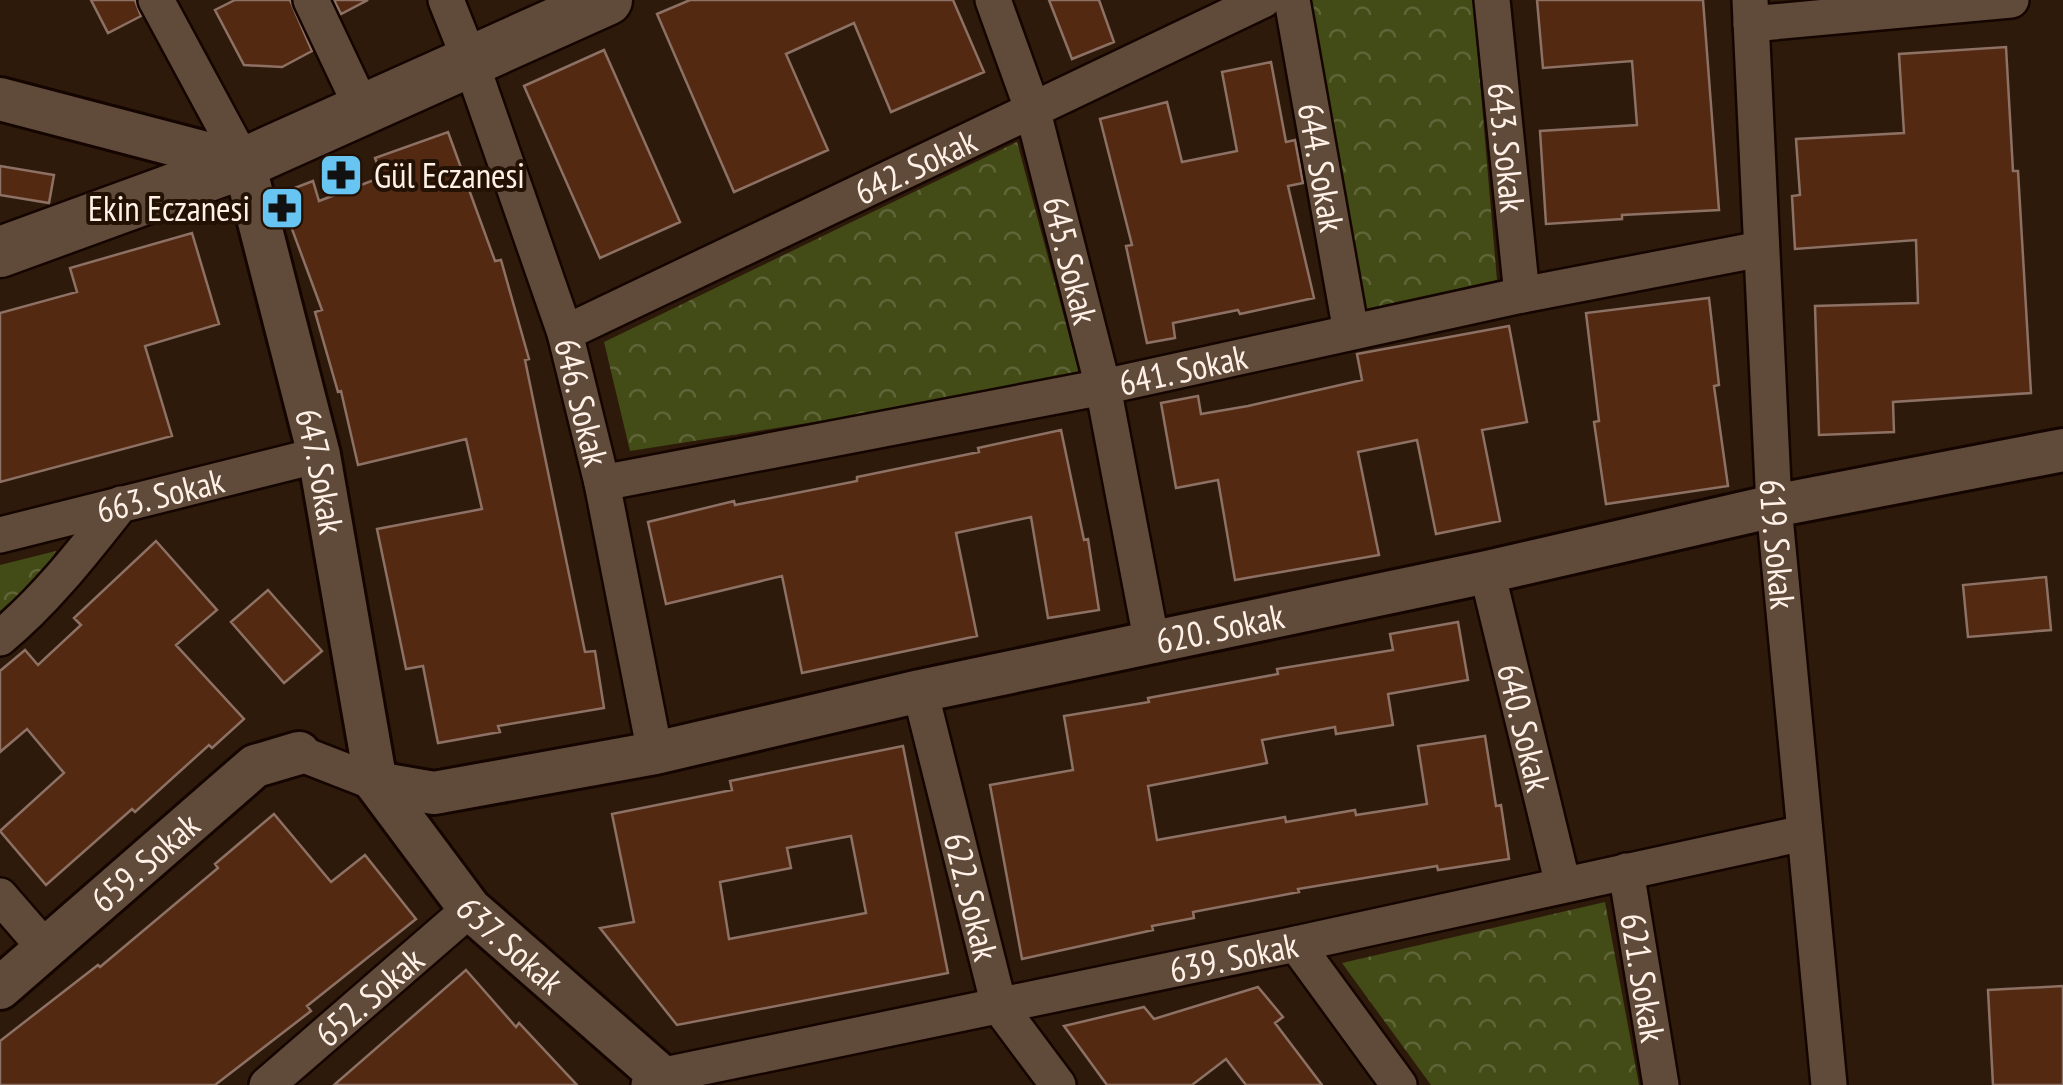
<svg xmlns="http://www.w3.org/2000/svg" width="2063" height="1085" viewBox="0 0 2063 1085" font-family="'PT Sans Narrow',sans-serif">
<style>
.forest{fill:url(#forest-crowns)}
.building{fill:#532912;stroke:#8c7164;stroke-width:2.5;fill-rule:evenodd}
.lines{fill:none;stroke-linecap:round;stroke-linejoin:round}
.minor-casing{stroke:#150500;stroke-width:40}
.tertiary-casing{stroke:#150500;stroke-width:48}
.secondary-casing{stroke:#150500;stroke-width:55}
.minor{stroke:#604a3a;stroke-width:35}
.tertiary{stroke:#604a3a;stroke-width:42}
.secondary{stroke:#604a3a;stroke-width:50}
.labels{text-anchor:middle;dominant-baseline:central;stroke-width:8;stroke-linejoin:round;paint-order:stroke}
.street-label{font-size:35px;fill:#fff1e7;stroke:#231104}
.poi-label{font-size:35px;fill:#fff1e7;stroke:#231104;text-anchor:start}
</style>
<defs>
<pattern id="forest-crowns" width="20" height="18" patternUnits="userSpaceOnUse" patternTransform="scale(2.5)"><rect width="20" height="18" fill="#434b16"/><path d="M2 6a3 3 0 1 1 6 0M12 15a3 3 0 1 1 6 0" fill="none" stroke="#5f6538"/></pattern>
</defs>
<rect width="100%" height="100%" fill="#2e1a0b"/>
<!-- forest -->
<path class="forest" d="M1310,0h163l24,280 -131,30z
M1017,142l64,238 -451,71 -26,-109z
M56,551l-15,25 -41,35v-46z
M1605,902l34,183h-208l-89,-122z"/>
<!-- building -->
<path class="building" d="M91,0h44l6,16 -33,17z
M235,0h55l22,51 -30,16 -38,-2 -29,-55z
M334,0h34l-27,14z
M690,0h263l31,72 -93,40 -37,-89 -68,31 42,96 -94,42 -77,-178z
M1049,0h50l15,42 -42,17z
M1537,0h166l16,210 -97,5v4l-76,5 -6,-93 97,-6 -5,-64 -89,7z
M2006,47l7,124h5l13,222 -138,9 1,30 -75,3 -4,-129 103,-3 -2,-63 -121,9 -3,-53 8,-1 -4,-56 108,-6 -5,-79z
M604,50l76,172 -80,36 -76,-172z
M1271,62l15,80 9,-2 8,43 -15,3 26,112 -74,16 -2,-4 -65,13 2,15 -28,5 -21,-97 6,-1 -32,-126 67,-17 15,60 55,-11 -15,-79z
M448,132l47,129 6,-1 28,99 -4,1 60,292 10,-1 9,57 -106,18 2,6 -62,11 -15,-77 -17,3 -29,-140 105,-20 -16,-70 -108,26 -17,-74 -3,1 -23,-80 7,-2 -43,-116 34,-13 6,20 63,-24 -7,-19z
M0,166l54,9 -5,28 -49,-8z
M192,233l27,91 -74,22 27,90 -172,46v-169l77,-21 -7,-24z
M1709,298l10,87 -5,1 14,100 -122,18 -12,-82 5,-1 -13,-108z
M1509,326l18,96 -45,8 18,91 -64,13 -19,-94 -59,12 21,103 -144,25 -17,-100 -42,8 -15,-85 37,-7 3,18 47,-8 114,-26 -5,-26z
M1061,430l23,110 4,-1 11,71 -51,8 -17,-101 -75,16 21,103 -175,37 -20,-97 -116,28 -18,-82 86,-21 1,4 122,-24v-4l122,-25 -1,-4z
M156,541l61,69 -41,35 68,74 -32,29 -3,-3 -74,67 -3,-3 -86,76 -46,-54 64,-58 -37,-44 -27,23v-81l25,-21 13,15 43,-40 -7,-7z
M2046,577l5,53 -83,7 -5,-52z
M268,590l54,61 -38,32 -53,-61z
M1458,622l10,58 -80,14 5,31 -57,9 -1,-7 -73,13 5,23 -119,23 9,54 128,-23 1,5 69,-12 1,5 71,-11 -9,-58 67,-10 11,70 5,-1 8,54 -71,11 -1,-4 -139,23 1,3 -106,20 1,6 -42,8 1,4 -131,29 -32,-174 83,-15 -9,-54 85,-14 -1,-4 130,-24 -1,-5 116,-19 -3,-16z
M903,746l45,227 -271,52 -77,-97 34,-6 -22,-108 120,-24 -2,-9zM851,836l15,77 -137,26 -9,-57 71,-14 -4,-20z
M274,814l57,68 34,-27 51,64 -109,87 4,5 -96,74h-215v-44l98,-76 2,2 118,-99 -3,-4z
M466,970l50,57 3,-4 58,62h-243z
M2063,986v99h-70l-5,-95z
M1258,987l25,30 -8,6 47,62h-76l-20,-26 -34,26h-85l-43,-59 80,-19 10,12z"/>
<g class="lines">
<!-- minor casing -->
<g class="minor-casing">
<g id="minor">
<path d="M156,0l88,163"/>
<path d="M311,0l52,110"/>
<path id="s1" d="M446,0l25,63 94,270 37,150 53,270"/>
<path id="s2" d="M993,0l39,108 71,279 49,257"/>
<path id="s3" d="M1292,0l59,332"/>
<path id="s4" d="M1492,0l30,295"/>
<path id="s5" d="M1750,0l24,506 55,579"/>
<path d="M1751,24l260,-24"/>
<path id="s6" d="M565,333l698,-333"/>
<path id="s7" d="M602,483l501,-96 419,-92 239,-46"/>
<path id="s8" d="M0,535l319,-80"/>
<path id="s9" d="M1487,572l76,313"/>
<path d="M0,638c46,-38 83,-86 121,-134"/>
<path id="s10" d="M920,691l79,315 59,79"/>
<path d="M299,753l77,30"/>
<path id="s11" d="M1626,871l35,214"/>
<path d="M0,896l46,53"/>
<path d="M1296,944l103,141"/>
<path id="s12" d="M267,1085l203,-176"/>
<path id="s13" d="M649,1085l11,-9 636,-132 508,-111"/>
</g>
</g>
<!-- tertiary casing -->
<g class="tertiary-casing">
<g id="tertiary">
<path id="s14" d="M0,99l244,64 75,292 57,328 94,126 201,176"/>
<path id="s15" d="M376,783l58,10 221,-40 265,-62 567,-119 287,-66 289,-56"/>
<path id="s16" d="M0,988l255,-222 44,-13"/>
</g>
</g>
<!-- secondary casing -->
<g class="secondary-casing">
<path id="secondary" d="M0,252l244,-89 363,-163"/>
</g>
<!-- minor -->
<use href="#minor" class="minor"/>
<!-- tertiary -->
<use href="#tertiary" class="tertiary"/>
<!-- secondary -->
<use href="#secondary" class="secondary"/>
</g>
<!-- icons -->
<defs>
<g id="pharmacy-square" transform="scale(2.25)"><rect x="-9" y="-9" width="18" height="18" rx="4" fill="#68c4f0" stroke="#231104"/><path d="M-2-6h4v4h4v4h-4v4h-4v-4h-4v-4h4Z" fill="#111"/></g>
</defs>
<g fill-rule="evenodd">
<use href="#pharmacy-square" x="341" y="175"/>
<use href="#pharmacy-square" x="282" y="208"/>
</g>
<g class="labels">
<!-- street labels -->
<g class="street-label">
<text stroke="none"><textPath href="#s4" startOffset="148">643. Sokak</textPath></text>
<text stroke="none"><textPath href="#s6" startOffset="388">642. Sokak</textPath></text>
<text stroke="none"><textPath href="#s3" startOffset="170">644. Sokak</textPath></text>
<text stroke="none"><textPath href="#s2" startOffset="272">645. Sokak</textPath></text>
<text stroke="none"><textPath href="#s7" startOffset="592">641. Sokak</textPath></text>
<text stroke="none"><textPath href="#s1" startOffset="425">646. Sokak</textPath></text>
<text stroke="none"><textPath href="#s14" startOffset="570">647. Sokak</textPath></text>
<text stroke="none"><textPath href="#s8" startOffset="165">663. Sokak</textPath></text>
<text stroke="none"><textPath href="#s5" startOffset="545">619. Sokak</textPath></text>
<text stroke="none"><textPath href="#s15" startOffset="862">620. Sokak</textPath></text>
<text stroke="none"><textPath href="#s9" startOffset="160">640. Sokak</textPath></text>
<text stroke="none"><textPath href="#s16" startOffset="192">659. Sokak</textPath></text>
<text stroke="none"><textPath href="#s10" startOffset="212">622. Sokak</textPath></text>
<text stroke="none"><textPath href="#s14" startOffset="1098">637. Sokak</textPath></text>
<text stroke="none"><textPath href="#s13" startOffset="600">639. Sokak</textPath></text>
<text stroke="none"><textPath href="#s11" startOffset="108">621. Sokak</textPath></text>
<text stroke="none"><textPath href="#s12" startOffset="135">652. Sokak</textPath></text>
</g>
<!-- poi labels -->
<g class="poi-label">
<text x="374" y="175">Gül Eczanesi</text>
<text x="250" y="208" text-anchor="end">Ekin Eczanesi</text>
</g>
</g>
</svg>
